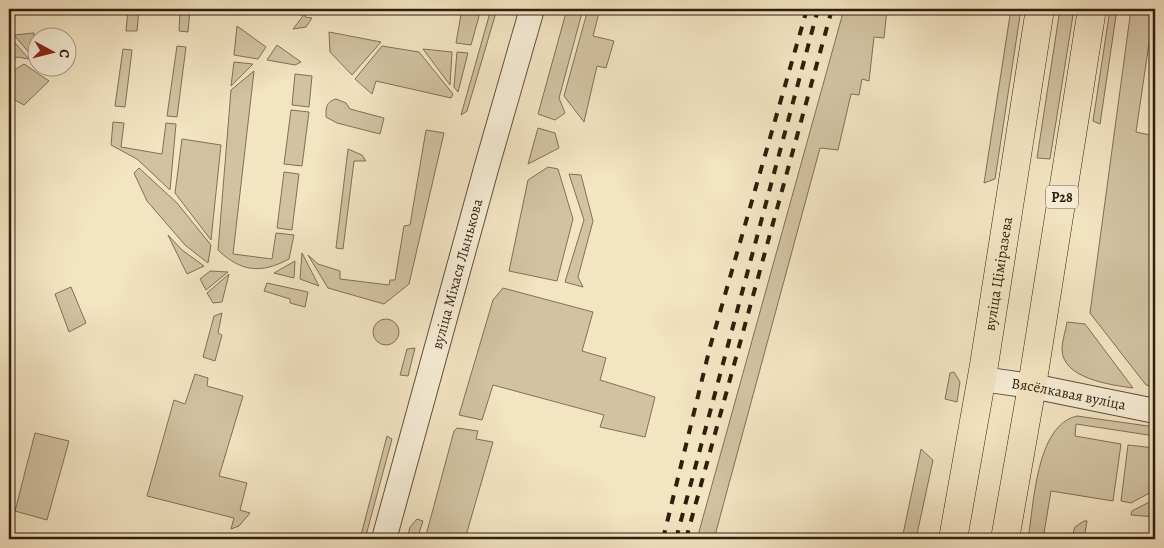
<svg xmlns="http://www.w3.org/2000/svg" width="1164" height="548" viewBox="0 0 1164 548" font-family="Alegreya,serif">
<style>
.green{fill:#d2c2a3;stroke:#817058}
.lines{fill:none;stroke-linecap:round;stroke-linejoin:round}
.tertiary-casing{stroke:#61503a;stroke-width:26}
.primary-casing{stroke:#301e0c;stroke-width:29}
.tertiary{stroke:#f7edd7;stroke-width:24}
.primary{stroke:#f3e4c2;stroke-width:28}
.rail{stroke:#301e0c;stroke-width:4;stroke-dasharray:9 9;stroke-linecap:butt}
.labels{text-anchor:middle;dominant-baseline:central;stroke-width:4;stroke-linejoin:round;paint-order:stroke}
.shield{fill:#f7edd7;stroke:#6c5c49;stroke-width:1}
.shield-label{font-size:14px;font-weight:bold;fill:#301e0c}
.street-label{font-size:15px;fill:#301e0c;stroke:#f7edd7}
</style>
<rect width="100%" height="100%" fill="#f3e4c2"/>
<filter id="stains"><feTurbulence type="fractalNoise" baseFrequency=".004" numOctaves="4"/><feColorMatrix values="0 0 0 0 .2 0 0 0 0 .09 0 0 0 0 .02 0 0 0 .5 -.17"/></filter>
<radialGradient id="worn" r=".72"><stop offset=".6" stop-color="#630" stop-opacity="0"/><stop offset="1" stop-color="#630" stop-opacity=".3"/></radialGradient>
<!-- green -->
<path class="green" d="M128,9h11l-2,22h-11z
M159,9h31l-2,23 -9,-1 1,-20z
M294,9h12l-1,8 7,1 -6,9 -13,2 10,-13z
M462,9h19l-10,36 -15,-2z
M491,9h6l-30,102 -6,4z
M567,9h16l-24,89 6,15 -10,7 -17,-6z
M588,9h12l-7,27 21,5 -8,27 -9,-2 -13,56 -20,-26z
M844,9h43l-3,29 -10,-1 -5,44 -7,-2 -3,16 -8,-1 -13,56 -18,-2 -106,391h-17z
M1011,9h10l-26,170 -11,4z
M1060,9h14l-24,150 -13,-1z
M1110,9h7l-17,115 -7,-3z
M1131,9h23l-18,123 19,4v251l-9,-2 -56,-72z
M237,26l29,21 -8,12 -24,-4z
M329,32l52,10 -29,33 -22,-23z
M34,33l-3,21v1l-17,-20z
M9,36l20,23 -12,-2 -8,6z
M277,45l24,17 -6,3 -28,-5z
M177,46l9,1 -9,70 -10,-1z
M382,46l37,6 34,42 -2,4 -75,-17 -4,13 -17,-15z
M123,49l9,1 -7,57 -10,-1z
M423,49l29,3 -2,33z
M457,52l11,1 -10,39 -4,-5z
M234,62l19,2 -22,22z
M24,64l25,17 -25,24 -15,-8v-24z
M254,71l-21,183 39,5 4,-26 18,2 -5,24c-28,15 -48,13 -71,-9l13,-160z
M295,74l17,2 -3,31 -17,-2z
M336,99l10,4 4,6 34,9 -4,16 -43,-11 -11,-6c0,-10 0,-15 10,-18z
M291,110l18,2 -7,54 -18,-2z
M113,122l11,1 -3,24 41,7 4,-31 10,1 -6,66 -33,-31 -26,-14z
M538,128l17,5 4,15 -31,16z
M426,130l18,3 -35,151 -25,20 -56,-16 -20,-33 10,9 22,7v8l49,6 1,-5h5l9,-54 6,-1z
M182,139l39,6 -10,95 -36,-47z
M348,149l14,6 4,6h-12l-11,88 -7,-1z
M548,167l10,2 15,50 -16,62 -48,-10 19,-91z
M139,168l38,35 34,42 -3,18 -23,-18 -38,-44 -13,-28z
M284,172l15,2 -7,56 -15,-2z
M569,174l12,1 12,46 -15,56 5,10 -18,-5 19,-62z
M168,235l14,15 22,16 -17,8z
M302,253l17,33 -19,-7z
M295,261l-1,17 -20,-5z
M210,271l18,1 -22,18 -6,-11z
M229,274l-7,28 -9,1 -6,-10z
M267,283l41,9 -3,15 -15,-4v-4l-26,-8z
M71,287l15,36 -17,9 -14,-38z
M503,288l90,24 -11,39 24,7 -6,22 55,17 -10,40 -45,-10 4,-12 -111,-30 -11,35 -23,-5 34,-115z
M222,313l-4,20 4,2 -7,26 -12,-4 11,-41z
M373 332a13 13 0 1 1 26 0a13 13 0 1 1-26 0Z
M1067,322l18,2 48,64c-21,-3 -71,-9 -71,-39 0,-9 4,-19 5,-27z
M415,348l-7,28 -8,-1 7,-26z
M954,372l6,10 -3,20 -12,-3 5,-26z
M195,374l13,4 -1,8 36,10 -24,80 28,7 -7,27 10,3 -11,13 -8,3 3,-11 -87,-22 27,-96 11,4z
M1077,416l78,11v9l-79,-12 -1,12 46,8 -8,57 -62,-10 -8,48h-15c6,-35 8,-114 49,-123z
M457,428l21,3 -2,8 17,3 -28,97h-40l29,-108z
M35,433l34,8 -22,79 -32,-9z
M387,436l5,3 -27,100h-5z
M1128,445l27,3v42l-24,13 -10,-2z
M921,449l12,11 -17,79h-14z
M1155,499v18l-24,-2 1,-4z
M417,519l6,2 -6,18h-10l3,-12z
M1084,521h3l-3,18h-13l4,-12z"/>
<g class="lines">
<!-- tertiary casing -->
<g class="tertiary-casing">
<g id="tertiary">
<path id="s1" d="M982,379l50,7 123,25"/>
<path id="s2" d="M384,539l102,-370 46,-160"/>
</g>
</g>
<!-- primary casing -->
<g class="primary-casing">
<g id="primary">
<path id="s3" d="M953,539l31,-174 56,-356"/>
<path d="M1005,539l27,-153 60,-377"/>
</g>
</g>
<!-- tertiary -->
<use href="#tertiary" class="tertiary"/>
<!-- primary -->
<use href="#primary" class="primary"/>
<!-- rail -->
<path class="rail" d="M663,539l47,-192 97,-338
M676,539l142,-530
M686,539l146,-530"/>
</g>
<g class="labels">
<!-- shield labels -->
<rect class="shield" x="1046" y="185.5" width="32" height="23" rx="4"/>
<g class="shield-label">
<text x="1062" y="197">Р28</text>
</g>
<!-- street labels -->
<g class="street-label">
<text stroke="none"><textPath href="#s2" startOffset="275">вуліца Міхася Лынькова</textPath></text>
<text stroke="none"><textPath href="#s3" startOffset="269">вуліца Ціміразева</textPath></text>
<text stroke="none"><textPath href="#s1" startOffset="88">Вясёлкавая вуліца</textPath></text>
</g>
</g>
<!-- margin -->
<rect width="1164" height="548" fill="none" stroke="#f3e4c2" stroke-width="30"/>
<rect x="10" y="10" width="1144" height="528" fill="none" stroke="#301e0c" stroke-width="2.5"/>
<rect x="15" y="15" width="1134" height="518" fill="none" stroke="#301e0c"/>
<!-- north arrow -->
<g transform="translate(52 52) rotate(97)"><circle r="24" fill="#f7edd7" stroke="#a79a86"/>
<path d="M0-4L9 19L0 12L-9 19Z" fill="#8f2418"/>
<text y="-8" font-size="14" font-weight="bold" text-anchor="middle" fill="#301e0c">С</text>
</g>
<rect width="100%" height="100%" filter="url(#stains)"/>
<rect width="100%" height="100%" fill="url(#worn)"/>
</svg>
